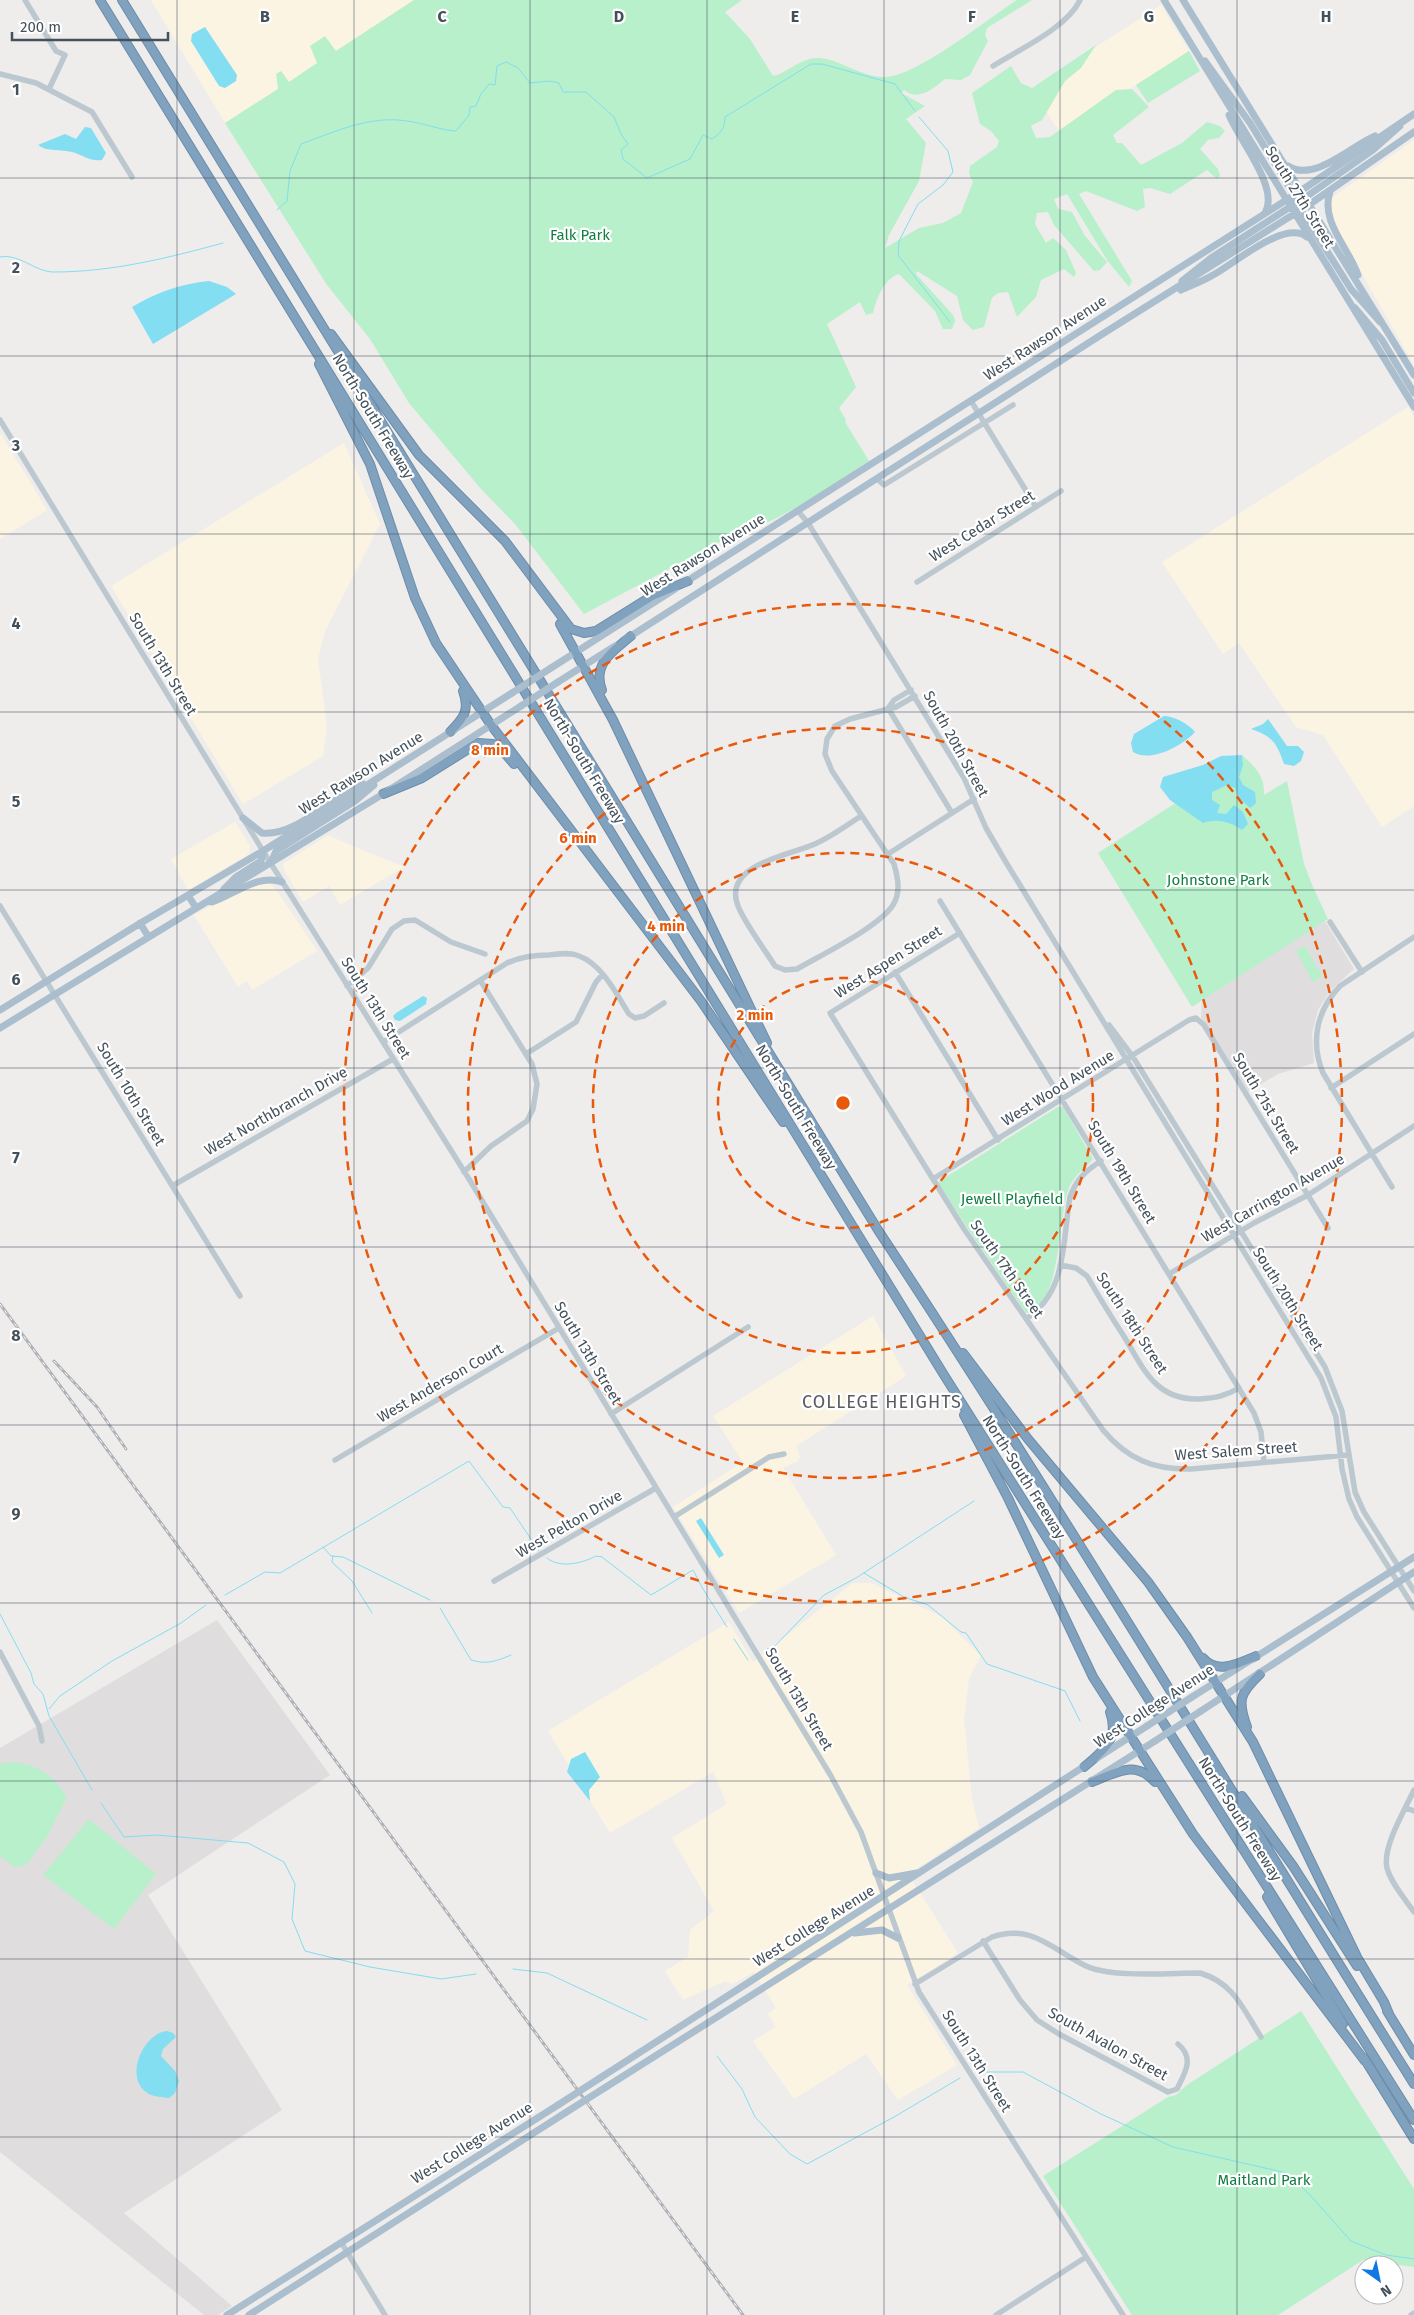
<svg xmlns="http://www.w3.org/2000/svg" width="1414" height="2315" viewBox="0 0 1414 2315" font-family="'Fira Sans',sans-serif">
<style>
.commercial{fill:#fcf4e3}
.education{fill:#e0ddde}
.green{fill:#b7f0ca}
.water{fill:#82def0}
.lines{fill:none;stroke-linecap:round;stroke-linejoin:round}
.stream{stroke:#82def0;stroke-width:1}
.highway-casing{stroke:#6c8daa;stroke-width:10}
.minor{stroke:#bcc8d0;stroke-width:5.5}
.major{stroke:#aabecd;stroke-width:7}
.highway{stroke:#81a2be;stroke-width:8}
.rail-casing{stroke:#aeb2b7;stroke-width:3}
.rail{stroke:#fff;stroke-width:1;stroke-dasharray:4;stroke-linecap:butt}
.major-bridge{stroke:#aabecd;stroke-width:7}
.grid{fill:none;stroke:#44515b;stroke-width:1;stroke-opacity:0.55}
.ring{fill:none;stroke:#e8590c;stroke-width:2.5;stroke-dasharray:9 6}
.labels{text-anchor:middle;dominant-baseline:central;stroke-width:4.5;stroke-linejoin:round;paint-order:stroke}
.street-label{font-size:15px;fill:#44515b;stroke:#fff}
.park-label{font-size:15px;fill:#127e43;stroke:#fff}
.quarter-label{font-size:18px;letter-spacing:1px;fill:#595d62;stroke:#fff}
.grid-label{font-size:16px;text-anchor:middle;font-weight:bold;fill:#44515b;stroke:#fff;stroke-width:4.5;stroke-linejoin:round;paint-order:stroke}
.centre{fill:#e8590c;stroke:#fff;stroke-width:2.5}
.ring-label{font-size:15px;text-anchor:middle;font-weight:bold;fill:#e8590c;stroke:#fff;stroke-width:4.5;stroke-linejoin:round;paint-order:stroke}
</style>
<rect width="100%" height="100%" fill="#efecec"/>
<!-- commercial -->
<path class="commercial" d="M151,0h263l-189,123z
M1161,5l28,46 -129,82 -28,-45z
M1414,140v225l-77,-135 -4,-8 -3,-23z
M1408,407l6,10v389l-32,21 -59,-92 -27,-8 -57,-84 -16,11 -61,-92z
M0,433l47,77 -47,29z
M344,443l36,81 -55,107 -7,28 9,68 -4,29 -80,48 -132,-218z
M235,822l15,24 -1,8 -61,36 -17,-31z
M328,835l22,10 54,22 -64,38 -11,-19 -26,16 -18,-30 -2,-8z
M266,883l6,2 5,6 40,60 -65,39 -5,-9 -9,6 -44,-72 53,-27z
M873,1316l33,60 -110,70 4,11 -2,4 -15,7 53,87 -97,58 -66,-106 70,-45 -30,-46z
M853,1583h18l71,34 39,39 -12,22 -5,42 8,79 7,29 -71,46 50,79 -51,32 50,80 -59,35 -32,-46 -72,45 -41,-58 23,-14 -8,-13 8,-6 -22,-36 -21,12 -8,-3 -42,19 -18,-29 23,-14 2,-27 24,-19 -42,-73 55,-34 -14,-32 -103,61 -62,-102 181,-109 24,40z"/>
<!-- education -->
<path class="education" d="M1325,921l29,48 -24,22 -12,19 -6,23 2,30 -36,11 -30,18 -47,-75 1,-17z
M217,1620l113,155 -182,120 134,215 -158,103 108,93 -14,9h-14l-204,-163v-404z"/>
<!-- green -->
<path class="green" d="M414,0h328l-17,12 25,27 23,37c14,-3 27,-17 42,-18 24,-2 49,24 78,18 34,-8 93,-56 124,-76h15l-45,28 -2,7 3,6 -18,34 -9,5 -16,-1c-11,9 -27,23 -41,11l-3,3 24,13 -19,13 20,24 -7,38 -30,54 -4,13 34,-20 24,-5 18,-10 12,-31 -4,-8 1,-8 27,-19 2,-6 -8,-10 -11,-7 -8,-31 39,-27 10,17 11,5 64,-43 -15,23 -16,13 -23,39 -11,6 5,12 14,-1 66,-47 16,-1 17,18 -36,28 4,8h5l19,22 41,-22 25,-21 13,4 5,5 -6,7 -11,2 -8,9 18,20 2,7 -3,3 -10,-9 -37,24 -20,-6 -7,1 2,18 -8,4 -51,-20 -7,3 53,87 -3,6 -22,-27 -40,-66 -13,5 4,10 14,3 13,24 22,26 -7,8 -6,1 -40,-46 -6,-13 -11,1 -2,11 11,19 7,-5 13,12 10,23 -2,4 -10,-8 -23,11 -5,17 -19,20 -9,-25 -10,1 -6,5 -8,29 -11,3 -10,-10 -6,-24 -40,-25 -1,3 37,41 2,6 -3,8h-9l-8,-18 -36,-37c-15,4 -23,26 -26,39l-7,2 -6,-13 -33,22 29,63 -17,21 7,12 -1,2 24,39c-29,18 -95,66 -127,69l-158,84 -69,-90 -34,-35 -72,-86 -39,-64 -43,-54 -102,-162 53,-34 -2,-15 5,-3 8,11 28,-19 -7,-17 15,-10 11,15z
M1189,51l11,20 -52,32 -12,-18z
M1242,755c13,12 23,21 22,40l23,-14 17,83 9,23 15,32 -136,88 -94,-154 135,-87 10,-1z
M1305,946l17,30 -9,6 -17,-31z
M1058,1107h5l30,52c-8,10 -19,16 -24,29 -12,28 -6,117 -43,125l-60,-87 -28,-44z
M11,1762c27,2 42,13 56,35l-20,40 -21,28 -12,2 -14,-11v-92z
M89,1819l67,55 -42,55 -71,-54z
M1301,2011l113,178v78l-51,-7 -85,55h-146l-89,-139 125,-79 8,-2 11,-10z"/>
<!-- water -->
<path class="water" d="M205,27l32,48 -1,6 -11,7 -6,-2 -28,-45 1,-7z
M85,127l6,1 15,25 -4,7c-11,2 -19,-5 -30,-8 -11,-3 -25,0 -34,-7l27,-11 11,5z
M209,281l18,6 9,7 -83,50 -21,-37c25,-15 49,-23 77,-26z
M1164,716c10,0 25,8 31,16 -13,14 -44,31 -62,20l-2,-9 3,-9z
M1268,719l19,27h11l6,6 -3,9 -7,5 -10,-2c-7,-21 -12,-28 -33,-35l12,-5z
M1242,755l1,10 -4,12 4,8 12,7 1,11 -6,5 -12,-11 -3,-9 -8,-3 -15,7v8l8,5 -3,8 9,1 8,-9 9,7 5,12 -6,6c-11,-8 -25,-12 -39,-7l-33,-23 -10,-13 3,-10 40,-12 18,-9z
M423,996l4,2 -1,6 -26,17 -5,-1 -2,-4 3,-3z
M701,1518l23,37 -5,3 -23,-37z
M585,1752l15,25 -11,13 1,11 -23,-29 4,-13z
M167,2031l6,2 3,4 -13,12 -2,7 14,15 4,10 -4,12 -6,5c-7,-1 -17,-1 -23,-6 -22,-16 -2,-59 21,-61z"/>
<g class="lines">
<!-- stream -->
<path class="stream" d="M919,117l29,34 5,21 -10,13 -25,19 -19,37 -1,14 52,67
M277,210l10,-9 3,-30 11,-27c34,-12 68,-29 106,-23 17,2 32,9 49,10l13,-16 1,-8 6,-1 5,-12 8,-10 6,1 2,-19 9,-4 12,6 12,15 19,-2 10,2 4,9h23l28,25 7,17 7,10 -7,6 2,9 24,19 43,-19 13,-24 9,4c9,-6 13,-11 13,-22l86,-53h11l73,20 20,27
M0,257c19,-4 35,15 54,15 58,0 114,-14 169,-29
M323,1547l8,9 12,1 87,43
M333,1556l-1,6 20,19 20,32
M547,1558c13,11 36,5 49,-2l6,1 49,38 42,-25 10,19 24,38
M864,1573l40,24 24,8 33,27 5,1 21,31 78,27 15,30
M225,1595l40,-23 15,1 189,-112 34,46 7,1 29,43
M440,1608l31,52c16,5 26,1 40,-5
M0,1614l31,59 3,11 9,10 6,22 43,74
M734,1639l14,21
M767,1649l6,-1 51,-53 32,-17 118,-77
M49,1709l11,-13 52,-35 69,-38 25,-18
M101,1803l23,34 33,-2 91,8 36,19 11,22 -3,35 13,32 65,16 71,12 35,-5
M513,1969l34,4 100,47
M717,2056l25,33 13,28 35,37 17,10 87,-47 66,-39
M982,2072h41l78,42 72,33 114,26 22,21 42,47 35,14 28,4"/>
<!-- highway casing -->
<g class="highway-casing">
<path id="highway" d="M100,0l844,1375 470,745
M122,0l756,1230c185,280 357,569 536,854
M331,334l88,121 86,86 66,88 13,4 12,-2 56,-35 36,-15
M319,364l51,100 45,134 21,45 55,82 210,276 82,121
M560,624l53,96 154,323
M602,690c-10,-26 11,-39 29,-54
M450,732c14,-14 20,-22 13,-41
M383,794l39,-16 56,-35 15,1 9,6 12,14
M963,1353l65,86 120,143 39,55 66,105 104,215 27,45 5,12
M964,1415l44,83 85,179 100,157 172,227
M1203,1658c14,17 36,5 53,-2
M1247,1727c-10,-27 -7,-34 13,-53
M1084,1767c19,-16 36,-28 26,-55
M1092,1782c24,-9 43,-23 63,0
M1242,1796l51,70 64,100
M1267,1897l76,127
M1387,2011l27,44
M1364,2058l50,81"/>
</g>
<!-- minor -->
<path class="minor" d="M25,0l31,51 9,4 -16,34
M993,66c25,-16 74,-38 87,-66
M0,74l36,9 56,29 40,65
M971,401l65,106
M0,420l263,431 206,328 362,597 30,56 58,160 204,323
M877,479l7,6 129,-80
M798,511l10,12 156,255 22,50 18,31 317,519 15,39 6,52 7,30 8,18 57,91
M917,582l144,-91
M889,707l5,-7 17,-10
M888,708l64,105
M861,816c-15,10 -30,21 -46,28 -25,11 -90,20 -78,59 4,15 28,47 38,63l10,4 12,-1c24,-14 82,-42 96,-64 8,-13 5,-27 1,-41l-62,-93 -7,-17 2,-15 8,-13 15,-7 46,-12 19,-11
M888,854l86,-55
M940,901l314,512 7,19 3,30
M0,906l240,390
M1330,922l32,50
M960,933l-130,80 134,216 139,201c24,29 51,40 88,39l157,-14
M895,972l103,168
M347,986l21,-18 24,-39 12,-8 11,-1 36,22 34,12
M1109,1025l24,32 192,310 17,44 13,81 9,20 50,79
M383,1042l124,-79c13,-6 27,-8 42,-8 10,-1 21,-3 30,1 23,8 38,39 50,58l6,4 9,-2 20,-13
M526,1054l50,-32 20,-40 6,-7
M1331,1088l83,-54
M464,1172l27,-26 36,-25 6,-12 4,-25 -5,-20 -52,-84
M933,1179l256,-159 7,-2 8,7 124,203
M172,1186l221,-127
M1392,1187l-69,-114c-13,-32 -6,-63 17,-87l74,-49
M1060,1265l16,3 11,8c12,21 25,42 38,62 19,32 31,62 74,61 16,-1 27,-3 40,-11
M1169,1274l85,-51 54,-28 106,-69
M1026,1319c42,-28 36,-77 44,-122 6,-17 15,-26 31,-36
M611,1414l137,-87
M335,1460l224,-132
M674,1517l95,-60 15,-3
M494,1581l162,-93
M0,1652l39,74 3,15
M1414,1790c-9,20 -32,57 -27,78 4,15 18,31 27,44
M1406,1808l8,3
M983,1941l37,59 17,20 22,14 109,58 9,-3c8,-16 18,-31 1,-45
M915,1984l77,-47c39,-14 61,13 94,29 26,12 83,7 114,7 34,10 43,36 61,64
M341,2242l44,73
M996,2315l90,-58
M1411,2315l3,-2"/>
<!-- major -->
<path class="major" d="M1164,0l250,407
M1183,0l231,375
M1205,61l45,62 44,72 16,9
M1229,115c10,25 51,73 36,98
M1288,166c26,17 63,-20 87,-30
M1330,192c-10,30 19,56 28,83
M1303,199l70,-49 27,-24
M1299,207l52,82 29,33
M1182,281l29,-23 79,-51 10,-12
M1181,290c11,-5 22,-9 32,-15 21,-11 72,-56 94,-38
M1355,308l27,32 32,53
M684,583l618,-393 112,-76
M626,639l478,-306 206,-129 104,-72
M551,668l124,-79
M558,682l57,-36
M243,818l19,15c32,4 71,-36 101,-49
M271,863l5,-12 79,-50 19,-16
M224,889l12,-12 25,-16 2,-10
M188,895l8,13
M212,902c22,-7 46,-29 70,-20
M140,923l8,13
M0,1010l139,-86 124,-73 249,-158
M0,1028l383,-234 138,-88
M1192,1697l222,-140
M1201,1711l213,-139
M1097,1758l50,-32
M876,1873l13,5 28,-5
M855,1933l27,-3 16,8
M600,2078l488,-314
M606,2087l549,-346
M227,2315l331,-210
M249,2315l316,-202"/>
<!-- highway -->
<use href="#highway" class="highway"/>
<!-- rail casing -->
<g class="rail-casing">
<path id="rail" d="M0,1304l743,1011
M54,1361l43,46 29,42"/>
</g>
<!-- rail -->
<use href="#rail" class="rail"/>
<!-- major-bridge -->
<path class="major-bridge" d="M512,693l39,-25
M521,706l37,-24
M1147,1726l45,-29
M1155,1741l46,-30
M558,2105l42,-27
M565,2113l41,-26"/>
</g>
<!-- grid -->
<path class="grid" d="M177,0v2315M354,0v2315M530,0v2315M707,0v2315M884,0v2315M1060,0v2315M1237,0v2315M0,178h1414M0,356h1414M0,534h1414M0,712h1414M0,890h1414M0,1068h1414M0,1247h1414M0,1425h1414M0,1603h1414M0,1781h1414M0,1959h1414M0,2137h1414"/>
<!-- distance rings -->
<g class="ring">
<circle cx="843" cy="1103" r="125"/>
<circle cx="843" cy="1103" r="250"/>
<circle cx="843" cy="1103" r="375"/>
<circle cx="843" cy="1103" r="499"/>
</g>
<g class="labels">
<!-- street labels -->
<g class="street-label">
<text transform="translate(1300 197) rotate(58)">South 27th Street</text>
<text transform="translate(1045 338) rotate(-33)">West Rawson Avenue</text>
<text transform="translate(373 416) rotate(59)">North-South Freeway</text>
<text transform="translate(982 526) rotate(-32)">West Cedar Street</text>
<text transform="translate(703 555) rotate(-32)">West Rawson Avenue</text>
<text transform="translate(163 664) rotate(59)">South 13th Street</text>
<text transform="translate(956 744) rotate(61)">South 20th Street</text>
<text transform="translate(584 761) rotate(59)">North-South Freeway</text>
<text transform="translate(361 773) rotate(-32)">West Rawson Avenue</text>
<text transform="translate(888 962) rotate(-32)">West Aspen Street</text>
<text transform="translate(376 1008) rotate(58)">South 13th Street</text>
<text transform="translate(1058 1088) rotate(-32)">West Wood Avenue</text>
<text transform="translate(131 1094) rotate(59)">South 10th Street</text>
<text transform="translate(1266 1103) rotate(59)">South 21st Street</text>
<text transform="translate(796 1107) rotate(59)">North-South Freeway</text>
<text transform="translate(276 1111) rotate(-30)">West Northbranch Drive</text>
<text transform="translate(1122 1172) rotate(59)">South 19th Street</text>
<text transform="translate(1273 1198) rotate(-30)">West Carrington Avenue</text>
<text transform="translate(1007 1269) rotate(55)">South 17th Street</text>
<text transform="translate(1288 1299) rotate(58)">South 20th Street</text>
<text transform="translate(1132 1323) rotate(57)">South 18th Street</text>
<text transform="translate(588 1353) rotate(59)">South 13th Street</text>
<text transform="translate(440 1383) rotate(-30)">West Anderson Court</text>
<text transform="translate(1236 1451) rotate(-4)">West Salem Street</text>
<text transform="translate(1024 1477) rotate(58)">North-South Freeway</text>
<text transform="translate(569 1524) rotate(-30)">West Pelton Drive</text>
<text transform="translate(799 1699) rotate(59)">South 13th Street</text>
<text transform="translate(1154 1706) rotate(-33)">West College Avenue</text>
<text transform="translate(1240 1819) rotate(58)">North-South Freeway</text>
<text transform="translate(814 1926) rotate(-32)">West College Avenue</text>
<text transform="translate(1108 2044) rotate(29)">South Avalon Street</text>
<text transform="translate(977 2061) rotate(58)">South 13th Street</text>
<text transform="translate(472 2143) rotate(-32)">West College Avenue</text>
</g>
<!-- park labels -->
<g class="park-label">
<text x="580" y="235">Falk Park</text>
<text x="1218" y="880">Johnstone Park</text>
<text x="1012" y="1199">Jewell Playfield</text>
<text x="1264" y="2180">Maitland Park</text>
</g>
<!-- quarter labels -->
<g class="quarter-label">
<text x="882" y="1402">COLLEGE HEIGHTS</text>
</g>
</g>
<g class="grid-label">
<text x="265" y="22">B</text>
<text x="442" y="22">C</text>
<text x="619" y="22">D</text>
<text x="795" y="22">E</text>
<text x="972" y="22">F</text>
<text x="1149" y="22">G</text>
<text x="1326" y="22">H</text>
<text x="16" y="95">1</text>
<text x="16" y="273">2</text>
<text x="16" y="451">3</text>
<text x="16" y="629">4</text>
<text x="16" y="807">5</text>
<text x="16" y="985">6</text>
<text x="16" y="1163">7</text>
<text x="16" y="1341">8</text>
<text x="16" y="1519">9</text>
</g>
<circle cx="843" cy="1103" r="8" class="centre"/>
<g class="ring-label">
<text x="490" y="755">8 min</text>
<text x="578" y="843">6 min</text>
<text x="666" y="931">4 min</text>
<text x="755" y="1020">2 min</text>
</g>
<!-- north arrow -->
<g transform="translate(1379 2280) rotate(147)"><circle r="24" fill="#ffffff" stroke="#b4b9bd"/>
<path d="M0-4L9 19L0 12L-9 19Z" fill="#1078e5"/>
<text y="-8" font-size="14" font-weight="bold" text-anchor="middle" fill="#44515b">N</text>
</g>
<!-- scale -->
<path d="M12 32v8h156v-8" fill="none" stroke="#44515b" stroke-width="2.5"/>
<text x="20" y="32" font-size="15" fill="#44515b" stroke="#ffffff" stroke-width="4" paint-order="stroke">200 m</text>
</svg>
